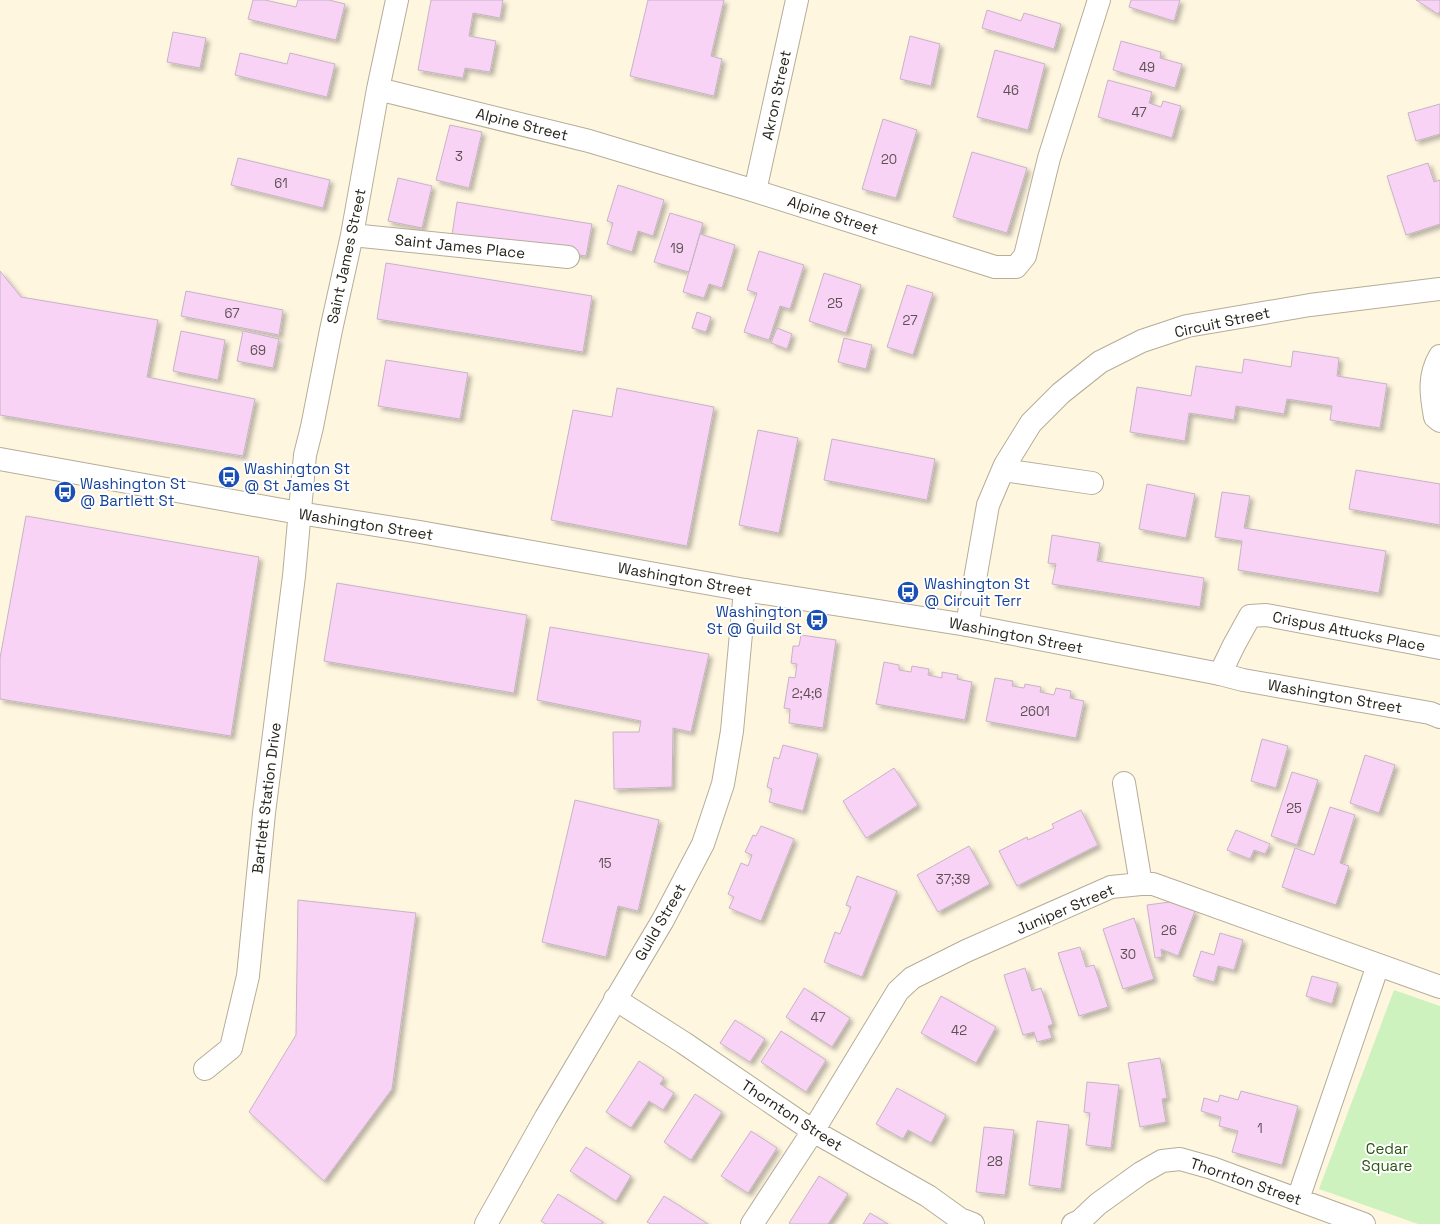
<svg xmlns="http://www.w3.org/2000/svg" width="1440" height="1224" viewBox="0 0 1440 1224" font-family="'Space Grotesk',sans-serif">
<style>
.green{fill:#cdf2be}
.building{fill:#f9d3f6;stroke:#c6b4c5;filter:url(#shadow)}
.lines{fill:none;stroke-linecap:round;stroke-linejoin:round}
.minor-casing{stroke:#b6ad99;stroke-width:24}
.major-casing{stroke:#b6ad99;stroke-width:24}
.minor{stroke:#fff;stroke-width:22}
.major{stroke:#fff;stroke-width:22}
.labels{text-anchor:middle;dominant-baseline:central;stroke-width:4;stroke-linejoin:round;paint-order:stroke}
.number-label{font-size:13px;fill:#5c5052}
.street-label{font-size:15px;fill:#27241c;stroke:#fff}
.transit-label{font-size:15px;fill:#164399;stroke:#fff;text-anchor:start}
.park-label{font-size:15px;fill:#2a5512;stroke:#fff}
</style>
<defs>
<filter id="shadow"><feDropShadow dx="3.5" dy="3.5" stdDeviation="2" flood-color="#0004"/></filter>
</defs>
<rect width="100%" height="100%" fill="#fff6e0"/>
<!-- green -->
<path class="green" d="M1394,990l46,16v218h-22l-99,-35z"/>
<!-- building -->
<path class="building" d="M253,0h12l31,7 2,-7h31l16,4 -9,36 -88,-21z
M431,0h72l-3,18 -27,-5 -4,23 27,5 -6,31 -25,-4 -2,10 -45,-8z
M648,0h76l-13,56 11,3 -8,37 -84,-20z
M1131,0h49l-6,21 -45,-14z
M1416,0h24v11l-2,3z
M987,10l34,11 3,-8 37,11 -7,25 -72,-21z
M173,32l33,6 -6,30 -33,-6z
M910,36l30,8 -9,42 -31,-7z
M1121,41l40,11 -1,6 22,6 -7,24 -62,-18z
M995,50l50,14 -17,66 -51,-13z
M240,53l47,11 3,-11 45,11 -8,33 -92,-22z
M1108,80l44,12 -3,11 12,4 2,-6 18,5 -9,32 -74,-21z
M1440,104v30l-24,7 -8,-28z
M883,119l34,11 -21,68 -34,-9z
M450,125l32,7 -13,56 -33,-8z
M972,152l55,16 -20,65 -54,-16z
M238,158l92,22 -7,28 -92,-23z
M1428,163l6,19 6,-2v44l-34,11 -19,-59z
M398,178l34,8 -10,42 -34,-7z
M618,185l46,15 -11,36 -15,-5 -6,21 -25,-8 6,-21 -6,-2z
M457,202l135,22 -6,32 -134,-21z
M670,213l33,10 -14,49 -35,-10z
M700,234l35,11 -13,43 -13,-4 -5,14 -21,-6z
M759,251l45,14 -14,44 -10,-3 -11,34 -25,-8 13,-39 -10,-3z
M386,263l206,33 -9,56 -206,-33z
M0,271l21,26 137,23 -11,57 108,22 -12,57 -243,-41z
M824,273l37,12 -15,48 -37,-12z
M907,285l26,8 -20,62 -26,-8z
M186,291l97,19 -4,25 -98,-19z
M697,312l14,5 -5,15 -14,-4z
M777,328l15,6 -5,15 -16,-6z
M181,331l44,9 -7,40 -45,-9z
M243,331l36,8 -6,29 -36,-7z
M844,338l28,7 -6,24 -28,-7z
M1293,351l46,7 -2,18 50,8 -7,44 -50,-8 2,-14 -45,-7 -3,15 -48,-8 -2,14 -45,-7 -4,28 -55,-9 7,-45 54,9 5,-30 46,7 2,-14 47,8z
M386,360l82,13 -8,46 -82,-13z
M617,388l97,19 -27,139 -136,-26 22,-110 39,7z
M758,430l40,8 -19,95 -40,-8z
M832,439l103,20 -8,41 -103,-20z
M1356,470l84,14v41l-91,-16z
M1147,484l48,10 -9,44 -47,-9z
M1222,492l28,4 -6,32 142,23 -7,42 -141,-23 4,-29 -27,-4z
M26,516l233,41 -28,179 -231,-37v-41z
M1052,535l48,8 -3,18 107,17 -4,29 -148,-23 4,-20 -8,-1z
M337,583l190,32 -13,78 -190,-32z
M550,627l159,27 -18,78 -18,-4 -1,59 -58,2 -1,-57h26l2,-11 -104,-21z
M801,635l35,5 -13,88 -34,-5 1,-14 -6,-1 5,-31 6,1 2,-14 -6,-1 2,-17h6z
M884,662l15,3v5l12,2 1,-6 17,3 -1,6 14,3v-6l16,3 -1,4 15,3 -7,38 -89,-16z
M995,678l18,3 -1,5 12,2 1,-4 16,3 -1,5 14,3 2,-7 15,3 -1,7 14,3 -8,37 -90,-17z
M1262,739l26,7 -12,42 -25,-7z
M783,745l35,9 -15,57 -34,-9 3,-13 -5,-2 7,-30 5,2z
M1365,755l30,10 -16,48 -29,-10z
M894,768l24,37 -52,33 -23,-37z
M1292,772l26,8 -21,65 -26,-9z
M575,800l84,20 -21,91 -20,-5 -12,51 -64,-15z
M1330,807l25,8 -15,48 9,3 -13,39 -54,-18 13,-39 19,7z
M1081,810l17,35 -81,41 -18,-35 28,-14 1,3 26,-12 -2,-4z
M761,826l33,13 -33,82 -32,-13 5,-11 -6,-3 13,-31 7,3 4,-11 -7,-3 8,-17 3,1z
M1236,830l34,14 -5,10 -11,-4 -4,9 -23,-9z
M969,846l21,38 -52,28 -21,-37z
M857,876l40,15 -35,86 -38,-15 11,-30 5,2 11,-27 -5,-2z
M298,900l118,13 -24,176 -68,92 -75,-69 47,-77z
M1170,902l25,9 -17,45 -17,-7 1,8 -7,1 -8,-53z
M1134,918l20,61 -31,10 -20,-60z
M1220,933l23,7 -9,30 -16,-4 -4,16 -21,-6 8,-25 13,4z
M1080,947l6,20 8,-2 14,42 -29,9 -21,-63z
M1025,968l7,23 9,-3 12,36 -5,2 4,12 -15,4 -3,-10 -11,3 -19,-60z
M1312,976l26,7 -6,21 -26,-8z
M804,988l46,30 -18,29 -46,-30z
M941,996l55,31 -20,36 -55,-30z
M735,1020l30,19 -15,23 -30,-19z
M781,1031l45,29 -20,32 -45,-30z
M1160,1058l7,40 -5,1 4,23 -26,5 -12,-64z
M639,1061l25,17 -4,6 14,9 -11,17 -14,-9 -18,27 -25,-16z
M1087,1082l32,3 -8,63 -25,-3 4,-32 -6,-1z
M897,1088l49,27 -15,28 -23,-13 -5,9 -27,-15z
M1241,1091l57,15 -16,59 -50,-13 6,-21 -19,-5 2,-9 -20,-6 3,-13 14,4 2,-7 18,5z
M695,1094l27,18 -31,48 -27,-18z
M1037,1121l32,4 -8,64 -32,-4z
M984,1127l30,3 -9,65 -29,-3z
M751,1131l26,17 -29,45 -27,-17z
M586,1147l45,29 -15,25 -46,-30z
M819,1176l29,18 -20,30h-37l-2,-1z
M558,1194l45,28 -2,2h-55l-5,-3z
M664,1196l44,28h-57l-4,-2z
M870,1213l18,11h-25z"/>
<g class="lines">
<!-- minor casing -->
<g class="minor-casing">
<path id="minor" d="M378,89l211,52 166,50 240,76h21l9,-11 24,-98 50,-158
M755,191l42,-191
M352,235l216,22
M1440,356c-12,20 -9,39 -5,61l5,4
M1003,470l89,13
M967,625l21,-120 17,-40 26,-42 30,-30 39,-31 42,-21 45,-15 123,-21 130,-16
M1220,674l14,-29 16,-29 16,-1 174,33
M1124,783l17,101
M615,999l69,44 129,88 115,65 32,23 13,5
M205,1069l26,-21 17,-72 16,-163 30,-237 11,-121 7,-28 19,-97 21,-95 26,-146 19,-89
M1298,1199l80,-234
M486,1224l60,-107 117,-197 40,-76 20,-60 9,-53 13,-141
M752,1224l61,-93 85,-140 14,-13 54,-27 145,-64 30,-3h12l287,103
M1073,1224l7,-3 18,-17 43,-31 21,-12 18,-2 32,9 152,56"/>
</g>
<!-- major casing -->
<g class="major-casing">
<path id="major" d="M0,459l299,54 121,19 325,58 222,35 253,49 23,6 187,33 10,4"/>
</g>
<!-- minor -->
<use href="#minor" class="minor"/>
<!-- major -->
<use href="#major" class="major"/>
</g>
<!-- icons -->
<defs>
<g id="bus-disc" transform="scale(1.15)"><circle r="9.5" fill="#1a4fb4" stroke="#fff"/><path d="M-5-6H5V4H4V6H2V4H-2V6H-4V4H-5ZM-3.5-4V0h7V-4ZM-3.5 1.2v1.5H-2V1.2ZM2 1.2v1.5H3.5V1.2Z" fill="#fff"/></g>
</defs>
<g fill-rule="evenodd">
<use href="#bus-disc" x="229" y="477"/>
<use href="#bus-disc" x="65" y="492"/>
<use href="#bus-disc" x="908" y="592"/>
<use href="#bus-disc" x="817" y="620"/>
</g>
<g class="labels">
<!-- number labels -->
<g class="number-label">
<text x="1147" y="67">49</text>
<text x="1011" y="90">46</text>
<text x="1139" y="112">47</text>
<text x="459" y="156">3</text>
<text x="889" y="159">20</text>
<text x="281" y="183">61</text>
<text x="677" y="248">19</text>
<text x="835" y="303">25</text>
<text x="232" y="313">67</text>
<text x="910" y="320">27</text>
<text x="258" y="350">69</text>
<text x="807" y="693">2;4;6</text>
<text x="1035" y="711">2601</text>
<text x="1294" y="808">25</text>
<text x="605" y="863">15</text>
<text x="953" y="879">37;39</text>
<text x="1169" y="930">26</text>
<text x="1128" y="954">30</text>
<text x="818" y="1017">47</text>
<text x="959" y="1030">42</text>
<text x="1260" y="1128">1</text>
<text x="995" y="1161">28</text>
</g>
<!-- street labels -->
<g class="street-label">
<text transform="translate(776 95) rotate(-78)">Akron Street</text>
<text transform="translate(522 124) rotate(14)">Alpine Street</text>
<text transform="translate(833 215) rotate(18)">Alpine Street</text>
<text transform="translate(460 246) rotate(6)">Saint James Place</text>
<text transform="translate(346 256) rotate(-78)">Saint James Street</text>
<text transform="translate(1222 322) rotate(-12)">Circuit Street</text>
<text transform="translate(366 524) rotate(9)">Washington Street</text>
<text transform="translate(685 579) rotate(10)">Washington Street</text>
<text transform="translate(1349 631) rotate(11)">Crispus Attucks Place</text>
<text transform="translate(1016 635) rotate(11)">Washington Street</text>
<text transform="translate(1335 696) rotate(10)">Washington Street</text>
<text transform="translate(266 798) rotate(-83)">Bartlett Station Drive</text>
<text transform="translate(1065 909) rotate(-23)">Juniper Street</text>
<text transform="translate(660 922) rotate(-60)">Guild Street</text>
<text transform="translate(792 1115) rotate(33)">Thornton Street</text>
<text transform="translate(1246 1181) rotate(19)">Thornton Street</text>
</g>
<!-- transit labels -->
<g class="transit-label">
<text x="244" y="468">Washington St<tspan x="244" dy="17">@ St James St</tspan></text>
<text x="80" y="483">Washington St<tspan x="80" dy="17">@ Bartlett St</tspan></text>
<text x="924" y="583">Washington St<tspan x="924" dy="17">@ Circuit Terr</tspan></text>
<text x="802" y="611" text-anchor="end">Washington<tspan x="802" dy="17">St @ Guild St</tspan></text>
</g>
<!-- park labels -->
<g class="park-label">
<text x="1387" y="1148">Cedar<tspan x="1387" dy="17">Square</tspan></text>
</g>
</g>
</svg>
